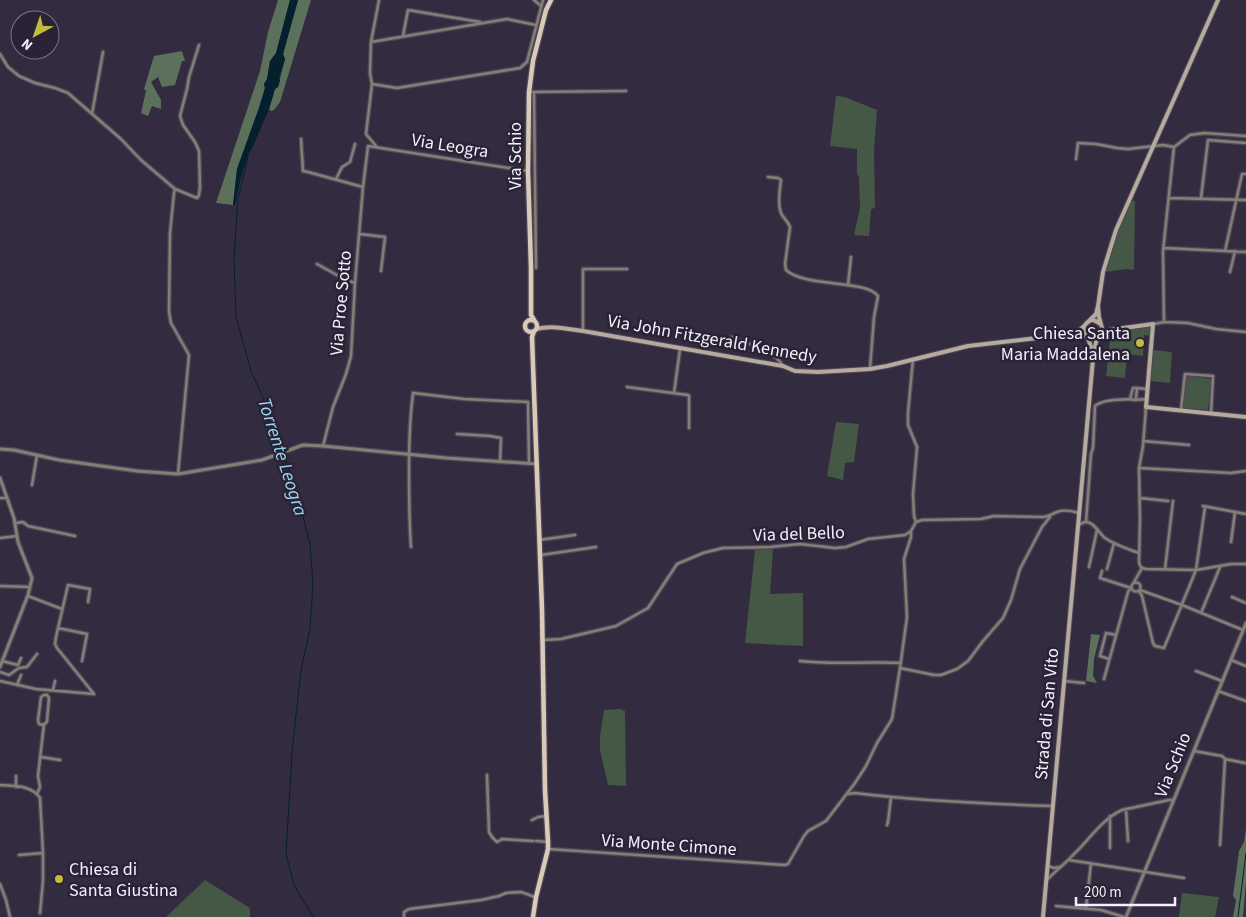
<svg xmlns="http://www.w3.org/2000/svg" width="1246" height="917" viewBox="0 0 1246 917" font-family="'Source Sans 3',sans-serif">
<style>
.green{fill:#455745}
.forest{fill:#5c715b}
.water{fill:#04202e}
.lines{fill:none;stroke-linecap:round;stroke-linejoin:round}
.stream{stroke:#04202e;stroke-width:1}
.minor-casing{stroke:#4e475a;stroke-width:5}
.tertiary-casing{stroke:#4e475a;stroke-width:5.5}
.secondary-casing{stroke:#4e475a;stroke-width:6}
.primary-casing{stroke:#4e475a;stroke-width:7}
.minor{stroke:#857e75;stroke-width:2.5}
.tertiary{stroke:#857e75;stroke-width:3}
.secondary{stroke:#b5aa9b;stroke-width:4}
.primary{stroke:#dacbb9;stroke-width:4.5}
.poi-dot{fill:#c5bc3d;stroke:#292335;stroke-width:2}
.labels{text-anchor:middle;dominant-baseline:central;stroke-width:5;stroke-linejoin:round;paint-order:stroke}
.street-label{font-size:18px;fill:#f4f0fd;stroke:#292335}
.poi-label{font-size:18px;fill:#f4f0fd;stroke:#292335;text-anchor:end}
.water-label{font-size:19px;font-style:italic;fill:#9ed7f6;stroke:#292335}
</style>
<rect width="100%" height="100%" fill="#332c40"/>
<!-- green -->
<path class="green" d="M836,96l9,1 32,13 -3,41 1,56 -4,3 -2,26 -15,-1 6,-27 -1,-31 -2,-3v-25l-27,-3z
M1131,201h4l-1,69 -8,-1 -21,3 5,-23z
M1149,326l2,4v6l-7,-1 -1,21 -18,-2v1l2,1 -2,22 -19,-2 5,-44h10l-10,-1z
M1152,350l20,2 -2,31 -21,-2z
M1186,376l24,3 1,4 -3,27 -25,-2z
M836,422l23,2 -5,38 -9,1 -2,17 -16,-4z
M773,549l-3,45 33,-1v53l-58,-3 10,-93z
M620,709l5,2 1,75 -18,-1 -8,-35v-14l4,-26z
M205,880l45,28v9h-84z
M1182,893l37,4 -4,20h-36z"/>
<!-- forest -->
<path class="forest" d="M278,0h12l-14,53 -6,8 -3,18 -3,5 1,4 -6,20 -22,61 -4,36 -17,-2 44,-132 8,-39z
M298,0h13l-31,102 -6,8 -3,1 -2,-2 6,-20 3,-2 7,-28 -2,-5z
M182,51l3,10h-3l-7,24 -13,2 -4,-10 -7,5 10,18v9l-9,-3 -4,10 -7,-3 5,-22 -2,-2 10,-33z
M1091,634l9,1 -6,24 -1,17 4,7 -11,-2z
M1246,829v53l-3,35h-10l3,-17 -3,-4 6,-45 5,-9z"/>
<!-- water -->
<path class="water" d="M290,0h8l-15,54 2,5 -6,18 1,4 -2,6 -3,2 -6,20 -15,35 -5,9 -8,24 -6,28h-2l4,-36 22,-61 6,-20 -1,-4 3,-5 3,-18 6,-8z"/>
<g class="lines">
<!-- stream -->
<path class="stream" d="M248,157l-10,42 -4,60 2,58 15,54 22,49 27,84 10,41 3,39 -3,45 -9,41 -9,82 -6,102 8,31 19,32
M1238,917l8,-64"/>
<!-- minor casing -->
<g class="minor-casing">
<path id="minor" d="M534,0l7,6
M403,36l5,-26 72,12
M371,42l136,-23 29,6
M0,54l8,13 11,9 16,7 20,5 13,5 53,46 20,21 34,29 -1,4 -4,40 -1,79 2,11 18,32 -11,119
M372,84l25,4 123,-20 7,-6 16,-62
M532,92l94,-1
M534,92l2,176
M92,114l11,-62
M301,139l2,32 5,1 55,15
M376,146l-10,-12 6,-50 -2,-11 1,-31 8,-42
M1174,147l16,-12 14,-2 42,3
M1076,159l2,-16 18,1 21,4 11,1 35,-4 11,2
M768,177l10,1 3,2c-1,9 -4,23 0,33 2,5 7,8 9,14l-5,37 1,6c20,18 79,9 92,26l-4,21 -4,51
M336,179l6,-12 8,-5 5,-18
M175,189l22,9 2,-3 1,-8 -1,-36 -4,-9 -12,-17 -3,-9 7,-27 2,-12 10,-32
M1169,198l77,2
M1201,198l7,-58 38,3
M360,234l25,3 -4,34
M1164,248l82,4
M1225,251l17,-77h4
M317,264l27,15 11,4
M1230,272l5,-21
M848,285l3,-28
M1164,322l-1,-71 11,-104
M1154,324l10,-2 24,1 28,6 30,3
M583,331v-62h44
M731,337c15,6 44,14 52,29
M913,359l-5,54v12l9,22 -4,47 1,22 2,6
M627,387l61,8 1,1v32
M1137,388l10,1
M674,393l6,-44
M1130,399l3,-11h4l-1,11
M1146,407l-3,39 -4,22 1,51 -1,43c1,5 2,6 7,7l50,1 35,-6h15
M1181,410l4,-36 28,2 -2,37
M457,434l33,2 11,2 -1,24
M1143,441l46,4
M323,446l10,-39 13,-33 5,-18 4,-73 8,-96 5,-41 160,25
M1139,468l92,5 15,-2
M32,485l5,-30
M0,498h7
M1140,498l28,3
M1203,506l43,8
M1086,522l5,-68 2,-6 2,-42c9,-7 25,-6 35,-7l4,1 13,-1
M16,523l7,-1 5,4 47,10
M1079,525c3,-2 4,-3 7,-3 8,0 13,11 19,16 10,7 23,11 34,15
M0,538l17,-2
M539,540l36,-5
M1231,542l4,-30
M411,547c-2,-27 -2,-54 -2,-81 0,-24 1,-49 4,-73l51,6 64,3 1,61
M541,555l55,-8
M1089,567l8,-37
M1107,569l7,-26
M1165,569l8,-68
M1102,571l-2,7 31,10
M1134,582l8,-14
M1131.5 587a4.5 4.5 0 1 1 9 0a4.5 4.5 0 1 1-9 0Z
M0,586l30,1
M1140,590l42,15 61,25
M1139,591l3,5 11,47 2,3 9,2 32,-78 9,-63
M28,596l34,13
M1232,597l14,6
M88,602l2,-13 -22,-4 -12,52 -1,7 2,4 37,46
M1201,613l19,-46
M58,628l29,6 -5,27
M543,640l18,-1 55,-13 32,-18 29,-44 26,-11 20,-5 47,-1 30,-3 35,4 11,-1 22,-8 37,-4 6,-4 5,-9 6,-2 59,-1 13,-3 50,1c6,-1 8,-3 13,-5 7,-3 15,-1 22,1
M1109,659l-9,-3 6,-23 10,2
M1231,660l15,6
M2,661l16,4 3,-7
M800,661c34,4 67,0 101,2
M900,668l34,7h7l16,-6 11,-8 15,-20 20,-23 8,-18 9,-31 22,-42 8,-10
M1196,671l26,10
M0,672l9,3 10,-7 8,-1 10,-13
M1104,679l24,-87 3,-4
M0,681l36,8 58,5
M1064,681l20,2
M17,685l4,-10
M53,690l2,-9
M1218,691l28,10
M44,695h3l2,3 -2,23 -1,2 -3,2 -4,-1 -1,-4 3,-23z
M1194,751l28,5 3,3 20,4
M41,757l19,3
M487,775l2,57 3,5 5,5 5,-3 31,2
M0,785c14,1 32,0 40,13l3,55v28l-3,32
M16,787v-11
M37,794l3,-7 -2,-11 6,-52
M848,794l7,-1c66,8 132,11 198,13
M1126,809l2,32
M532,820l6,-3 9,-1
M887,825l1,-3 3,-25
M536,841l12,1
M1220,845l5,-86
M1110,848v-32
M548,849l237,16 3,-1 16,-28 4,-5 18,-10 29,-38 11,-17 11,-23 15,-24 8,-51 7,-51 -3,-58 7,-22v-6
M19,855l24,-2
M1069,860l115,18
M1048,866l6,2 6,-1
M1047,880c8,-9 18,-16 26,-25 16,-15 29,-36 49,-45l47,-10h4
M0,884l6,16 4,17
M1056,906l45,4 23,7
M1086,908l5,-45
M404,917v-5l5,-3 72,-9 18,-4 7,-3 15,-1 14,5"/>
</g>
<!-- tertiary casing -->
<g class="tertiary-casing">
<path id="tertiary" d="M0,449l14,1 45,10 78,11 41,3 84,-14 41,-15 20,1 124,12 90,6
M0,478l14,40 4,24 14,36 -4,17 -28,72
M1126,917l120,-294"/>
</g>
<!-- secondary casing -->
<g class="secondary-casing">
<path id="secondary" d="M1089,321l7,-7 2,-8 5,-34 13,-42 102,-230
M1084,327c-1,9 6,14 14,11
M536,329c16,-4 32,0 47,2l200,35 12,5 23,1 52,-3 17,-3 81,-20 104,-12h7l7,2
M1074,333c1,-1 7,-4 8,-5 6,-5 7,-12 17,-5
M1103,333l6,-3 44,-6 -7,83 100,10
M1088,338l4,12 1,4
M1043,917l50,-558 3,-17 6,-11v-3l-3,-11 -1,-11"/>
</g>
<!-- primary casing -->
<g class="primary-casing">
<path id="primary" d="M525 326a6 6 0 1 1 12 0a6 6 0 1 1-12 0Z
M534,320l-3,-5v-47l-3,-97 1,-79 4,-31 13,-51 5,-10
M533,917l3,-20 12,-48v-7l-3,-52 -3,-180 -10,-273 2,-6"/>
</g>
<!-- minor -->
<use href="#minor" class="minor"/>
<!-- tertiary -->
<use href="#tertiary" class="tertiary"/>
<!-- secondary -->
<use href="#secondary" class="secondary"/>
<!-- primary -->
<use href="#primary" class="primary"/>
</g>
<!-- markers -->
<g class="poi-dot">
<circle cx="1140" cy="343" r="5"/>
<circle cx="59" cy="879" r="5"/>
</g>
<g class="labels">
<!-- street labels -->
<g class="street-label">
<text transform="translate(450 146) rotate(9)">Via Leogra</text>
<text transform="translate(515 156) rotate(-90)">Via Schio</text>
<text transform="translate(341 303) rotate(-85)">Via Proe Sotto</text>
<text transform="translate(712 339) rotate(10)">Via John Fitzgerald Kennedy</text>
<text transform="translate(799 534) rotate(-2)">Via del Bello</text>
<text transform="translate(1047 714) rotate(-85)">Strada di San Vito</text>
<text transform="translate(1173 765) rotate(-68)">Via Schio</text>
<text transform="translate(669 845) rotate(4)">Via Monte Cimone</text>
</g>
<!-- poi labels -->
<g class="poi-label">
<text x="1130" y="333">Chiesa Santa<tspan x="1130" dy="21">Maria Maddalena</tspan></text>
<text x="69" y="869" text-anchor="start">Chiesa di<tspan x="69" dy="21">Santa Giustina</tspan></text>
</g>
<!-- water labels -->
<g class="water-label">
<text transform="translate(282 457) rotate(72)">Torrente Leogra</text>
</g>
</g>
<!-- north arrow -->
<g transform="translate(35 35) rotate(220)"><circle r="24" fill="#292335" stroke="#7a7585"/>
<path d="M0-4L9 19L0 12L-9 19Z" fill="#c5bc3d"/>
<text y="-8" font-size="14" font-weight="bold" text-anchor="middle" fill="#f4f0fd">N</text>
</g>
<!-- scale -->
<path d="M1076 897v8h99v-8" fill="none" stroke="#f4f0fd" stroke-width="2.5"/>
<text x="1084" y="897" font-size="15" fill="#f4f0fd" stroke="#292335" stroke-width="4" paint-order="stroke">200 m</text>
</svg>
